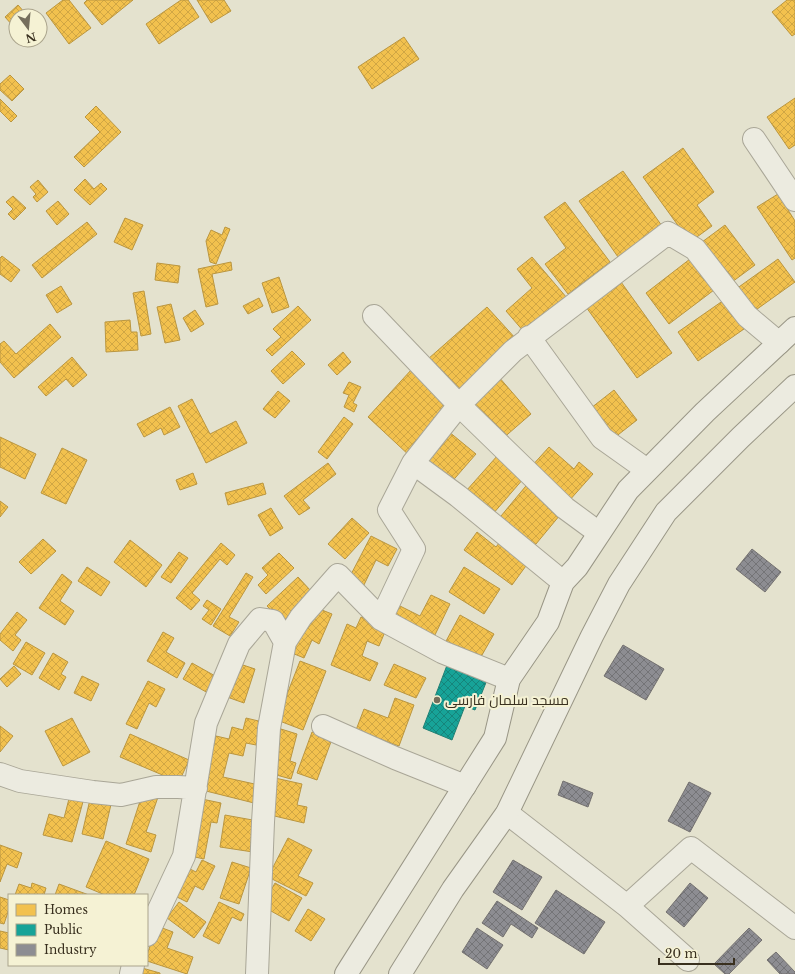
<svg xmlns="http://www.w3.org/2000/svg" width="795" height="974" viewBox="0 0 795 974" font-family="'Libre Baskerville',Cairo,serif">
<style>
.homes{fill:url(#homes-cross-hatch);stroke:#ba9640}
.public{fill:url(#public-cross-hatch);stroke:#218074}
.industry{fill:url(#industry-cross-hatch);stroke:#747170}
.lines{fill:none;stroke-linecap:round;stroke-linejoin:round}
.minor-casing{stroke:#a9a697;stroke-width:24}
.secondary-casing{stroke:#999686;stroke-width:24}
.minor{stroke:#ecebe0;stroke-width:22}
.secondary{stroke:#ecebe0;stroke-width:22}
.poi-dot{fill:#756e5c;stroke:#f5f2d4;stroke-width:1.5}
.labels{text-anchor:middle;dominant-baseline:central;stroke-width:4;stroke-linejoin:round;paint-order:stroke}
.poi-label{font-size:14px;fill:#39301f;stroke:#f5f2d4;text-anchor:start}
</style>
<defs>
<pattern id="homes-cross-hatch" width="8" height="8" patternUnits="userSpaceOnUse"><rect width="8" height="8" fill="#f2c14e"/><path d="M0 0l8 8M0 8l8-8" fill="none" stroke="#d0a644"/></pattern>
<pattern id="public-cross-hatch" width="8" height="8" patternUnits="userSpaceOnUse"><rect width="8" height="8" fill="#17a398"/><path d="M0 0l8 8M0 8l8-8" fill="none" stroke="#16857b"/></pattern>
<pattern id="industry-cross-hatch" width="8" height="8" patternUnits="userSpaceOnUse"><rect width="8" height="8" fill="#8d8d92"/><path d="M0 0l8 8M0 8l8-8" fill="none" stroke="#747477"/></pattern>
</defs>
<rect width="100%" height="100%" fill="#e4e2ce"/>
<!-- homes -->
<path class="homes" d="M63,0h6l22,28 -22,16 -23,-31z
M87,0h46l-31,25 -18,-22z
M181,0h7l11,17 -40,27 -13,-20z
M197,0h27l7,11 -20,12z
M787,0h8v34l-3,2 -20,-24z
M18,5l8,9 -2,2h-8v7l-3,3 -8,-9z
M404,37l15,22 -47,30 -14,-22z
M10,75l14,14 -12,12 -12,-11v-6z
M795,98v47l-6,4 -22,-32z
M0,99l17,17 -6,6 -11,-11z
M96,106l25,26 -37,35 -10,-10 26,-25 -15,-15z
M683,148l31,44 -17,13 15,21 -22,16 -47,-65z
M623,171l39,55 -44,31 -39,-56z
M85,179l9,10 7,-6 6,6 -17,16 -16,-15z
M38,180l10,12 -11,10 -4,-5 3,-3 -6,-7z
M778,194l17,27v37l-3,2 -35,-53z
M13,196l13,12 -12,12 -6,-6 5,-5 -7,-7z
M58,201l11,13 -12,11 -11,-14z
M565,202l45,60 -42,32 -23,-30 21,-16 -22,-31z
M125,218l18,7 -11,25 -18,-8z
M87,222l10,12 -55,44 -10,-13z
M725,225l30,40 -27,20 -30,-40z
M225,227l5,2 -14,35 -6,-2 -4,-21 5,-11 11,5z
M2,256l18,14 -9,12 -11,-8v-16z
M532,257l35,41 -42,35 -19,-22 26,-23 -15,-19z
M690,259l24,31 -45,34 -23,-31z
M778,259l17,23 -42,30 -17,-23z
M231,262l1,8 -20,4 6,30 -12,3 -8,-38z
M157,263l23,3 -2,17 -23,-3z
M616,275l56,78 -35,25 -56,-78z
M279,277l10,30 -17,6 -10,-30z
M61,286l11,18 -15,9 -11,-18z
M144,291l7,43 -10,2 -8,-43z
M259,298l4,8 -15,8 -5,-8z
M724,300l20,29 -46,32 -20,-29z
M171,304l9,36 -15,3 -8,-36z
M298,306l13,14 -39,36 -6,-6 15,-13 -8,-8z
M487,307l30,33 -59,52 -30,-33z
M195,310l9,14 -13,8 -8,-14z
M130,320l1,12h6l1,18 -32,2 -1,-30z
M50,324l11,13 -47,41 -14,-16v-18l4,-3 12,13z
M292,351l13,13 -22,20 -12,-13z
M343,352l8,10 -14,13 -9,-10z
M72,357l15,18 -14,12 -7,-8 -20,17 -8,-9z
M412,369l43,40 -44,48 -43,-40z
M498,376l33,38 -30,26 -33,-38z
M349,382l12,5 -8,16 4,2 -3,7 -10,-5 5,-12 -6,-2z
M614,390l23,30 -23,18 -23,-30z
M278,391l12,10 -15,17 -12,-9z
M192,399l18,35 26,-13 11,22 -41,20 -28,-57z
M170,407l10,20 -16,8 -3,-7 -17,9 -7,-13z
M344,417l9,7 -26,35 -9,-7z
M448,431l28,23 -27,31 -28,-23z
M0,437l36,17 -11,25 -25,-12z
M549,447l25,22 5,-7 14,12 -25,28 -38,-34z
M62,448l25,12 -21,44 -25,-11z
M498,455l26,23 -32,37 -26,-24z
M328,463l8,11 -33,26 7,8 -11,7 -15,-19z
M193,473l4,11 -17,6 -4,-10z
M530,481l35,28 -34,41 -35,-28z
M263,483l3,11 -38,11 -3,-12z
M0,501l8,6 -8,10z
M271,508l12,20 -13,8 -12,-21z
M352,518l17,15 -24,26 -17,-15z
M477,532l19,15 7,-9 28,21 -19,26 -48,-35z
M371,536l26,13 -9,17 -12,-6 -14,29 -15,-7z
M43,539l13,12 -25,23 -12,-12z
M130,540l32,25 -16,22 -32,-25z
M221,543l14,12 -8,10 -7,-6 -28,34 8,7 -9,10 -15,-12z
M179,552l9,6 -17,25 -10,-6z
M279,553l15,15 -28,26 -8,-9 10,-10 -6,-7z
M87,567l23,15 -9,14 -23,-15z
M464,567l36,22 -16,25 -35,-22z
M246,573l7,4 -24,40 10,5 -9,14 -17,-10z
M62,574l10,8 -12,19 14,10 -9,14 -26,-17z
M298,577l13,14 -17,16 7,8 -13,13 -21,-22z
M431,595l19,9 -18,37 -42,-20 8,-16 22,11z
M207,600l14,9 -10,16 -9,-6 7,-9 -6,-4z
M312,606l20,8 -13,30 -7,-4 -8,18 -12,-5z
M17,612l10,8 -12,15 6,5 -8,11 -13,-11v-6z
M460,615l34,19 -16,28 -33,-19z
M361,617l26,10 -8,19 -12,-5 -5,15 16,7 -8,18 -39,-16 16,-41 9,4z
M163,632l11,6 -8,14 19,11 -8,15 -30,-17z
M26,642l19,11 -13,22 -19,-11z
M53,653l15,9 -7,12 5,3 -7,13 -20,-12z
M300,661l26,10 -23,59 -26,-10z
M192,663l25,14 -9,16 -25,-14z
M237,663l18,6 -11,34 -17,-6z
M394,664l32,14 -10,20 -32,-13z
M14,666l7,8 -14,13 -7,-8z
M82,676l17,8 -8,17 -17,-8z
M148,681l17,8 -9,18 -7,-4 -12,26 -11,-5z
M395,698l19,7 -15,41 -43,-16 8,-21 24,9z
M72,718l18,34 -27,14 -18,-35z
M246,718l21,5 -6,23 -15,-3 -3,13 -14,-3 -6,24 36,8 -5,18 -52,-13 14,-54 13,3 3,-12 11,3z
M0,726l13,10 -13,16z
M281,729l16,5 -7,27 6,2 -5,16 -22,-6z
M312,732l20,7 -15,41 -20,-7z
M130,734l59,26 -10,22 -59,-25z
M275,778l27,6 -5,21 10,2 -3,16 -38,-9z
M143,792l15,5 -12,35 10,3 -5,17 -25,-8z
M70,795l14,3 -12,44 -29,-7 6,-21 15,4z
M91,795l21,5 -9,39 -21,-5z
M197,798l24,5 -4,20 -6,-1 -7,37 -18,-4z
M225,815l33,6 -5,31 -33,-5z
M288,838l24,12 -14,26 15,7 -7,13 -38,-19z
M106,841l43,18 -15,36h-29l-19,-8z
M0,845l22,8 -5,15 -10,-4 -7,18z
M202,860l13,6 -12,24 -8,-4 -8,16 -16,-8 13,-28 12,6z
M232,862l19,6 -12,36 -19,-6z
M32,883l14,5 -2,7h-29l4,-11 12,4z
M275,883l27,15 -13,23 -27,-15z
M59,884l30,11h-34z
M0,897l9,3v9l-5,15 -4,-1z
M179,902l27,20 -12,16 -27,-20z
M219,902l25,12 -3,7 -9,-4 -13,27 -16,-8z
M308,909l17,10 -14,22 -16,-10z
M157,926l16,6 -6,16 26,9 -6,17 -40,-13v-6z
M0,931l9,2v17l-9,-2z
M142,968l18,5v1h-19z"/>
<!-- public -->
<path class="public" d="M449,660l40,15 -14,35 -10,-4 -13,34 -29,-12z"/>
<!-- industry -->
<path class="industry" d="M752,549l29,23 -16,20 -29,-23z
M623,645l41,24 -18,31 -42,-24z
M563,781l30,12 -5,14 -30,-12z
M689,782l22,11 -21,39 -22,-11z
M513,860l29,17 -20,33 -29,-18z
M690,883l18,15 -24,29 -18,-15z
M556,890l49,32 -21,32 -49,-31z
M497,901l41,27 -6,10 -21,-14 -8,13 -21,-14z
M477,928l26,17 -16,24 -25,-17z
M749,928l13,12 -33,34h-4l-11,-10z
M776,952l19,20v2h-15l-13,-14z"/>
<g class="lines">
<!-- minor casing -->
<g class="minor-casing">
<path id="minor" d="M754,139l41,61
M374,316l85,89 106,103 34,25
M529,337l73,101 45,32
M413,463l45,33 105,86
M381,619l61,33 67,27
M285,642l16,-25 37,-42 43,44 33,-70 -25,-39 24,-47 46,-58 54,-54 155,-118 27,16 52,67 32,27
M323,726l72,32 70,28
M0,774l20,7 73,11 28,3 35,-8h22l18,1
M507,813l120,93 61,54
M627,906l64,-58 104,80
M147,935l37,-79 22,-133 33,-79 21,-25 13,2 12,21 -16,86 -6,94 -6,152
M131,974l2,-9"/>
</g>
<!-- secondary casing -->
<g class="secondary-casing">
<path id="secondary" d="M346,974l149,-236 14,-59 39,-57 15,-40 14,-15 51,-77 77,-78 90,-84
M400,974l53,-85 54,-76 85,-177 27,-52 47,-72 75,-75 54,-51"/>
</g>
<!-- minor -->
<use href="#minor" class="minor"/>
<!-- secondary -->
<use href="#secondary" class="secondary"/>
</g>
<!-- markers -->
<circle class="poi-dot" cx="437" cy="700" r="4"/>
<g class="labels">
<!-- poi labels -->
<g class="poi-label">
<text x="445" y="700">مسجد سلمان فارسی</text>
</g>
</g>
<!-- legend -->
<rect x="8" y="894" width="140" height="72" fill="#f5f2d4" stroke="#aaa48c"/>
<rect x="16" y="904" width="20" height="12" fill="#f2c14e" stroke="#aaa48c"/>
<text x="44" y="914" font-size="12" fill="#39301f">Homes</text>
<rect x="16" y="924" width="20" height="12" fill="#17a398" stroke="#aaa48c"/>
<text x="44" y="934" font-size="12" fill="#39301f">Public</text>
<rect x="16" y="944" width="20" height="12" fill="#8d8d92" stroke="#aaa48c"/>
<text x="44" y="954" font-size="12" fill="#39301f">Industry</text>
<!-- north arrow -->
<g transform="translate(28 28) rotate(164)"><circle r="19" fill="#f5f2d4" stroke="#aaa48c"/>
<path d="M0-3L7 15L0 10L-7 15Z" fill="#756e5c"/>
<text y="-6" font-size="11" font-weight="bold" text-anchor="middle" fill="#39301f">N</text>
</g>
<!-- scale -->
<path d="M659 958v6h75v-6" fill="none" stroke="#39301f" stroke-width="2"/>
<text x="665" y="958" font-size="12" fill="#39301f" stroke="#f5f2d4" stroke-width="3" paint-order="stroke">20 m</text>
</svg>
